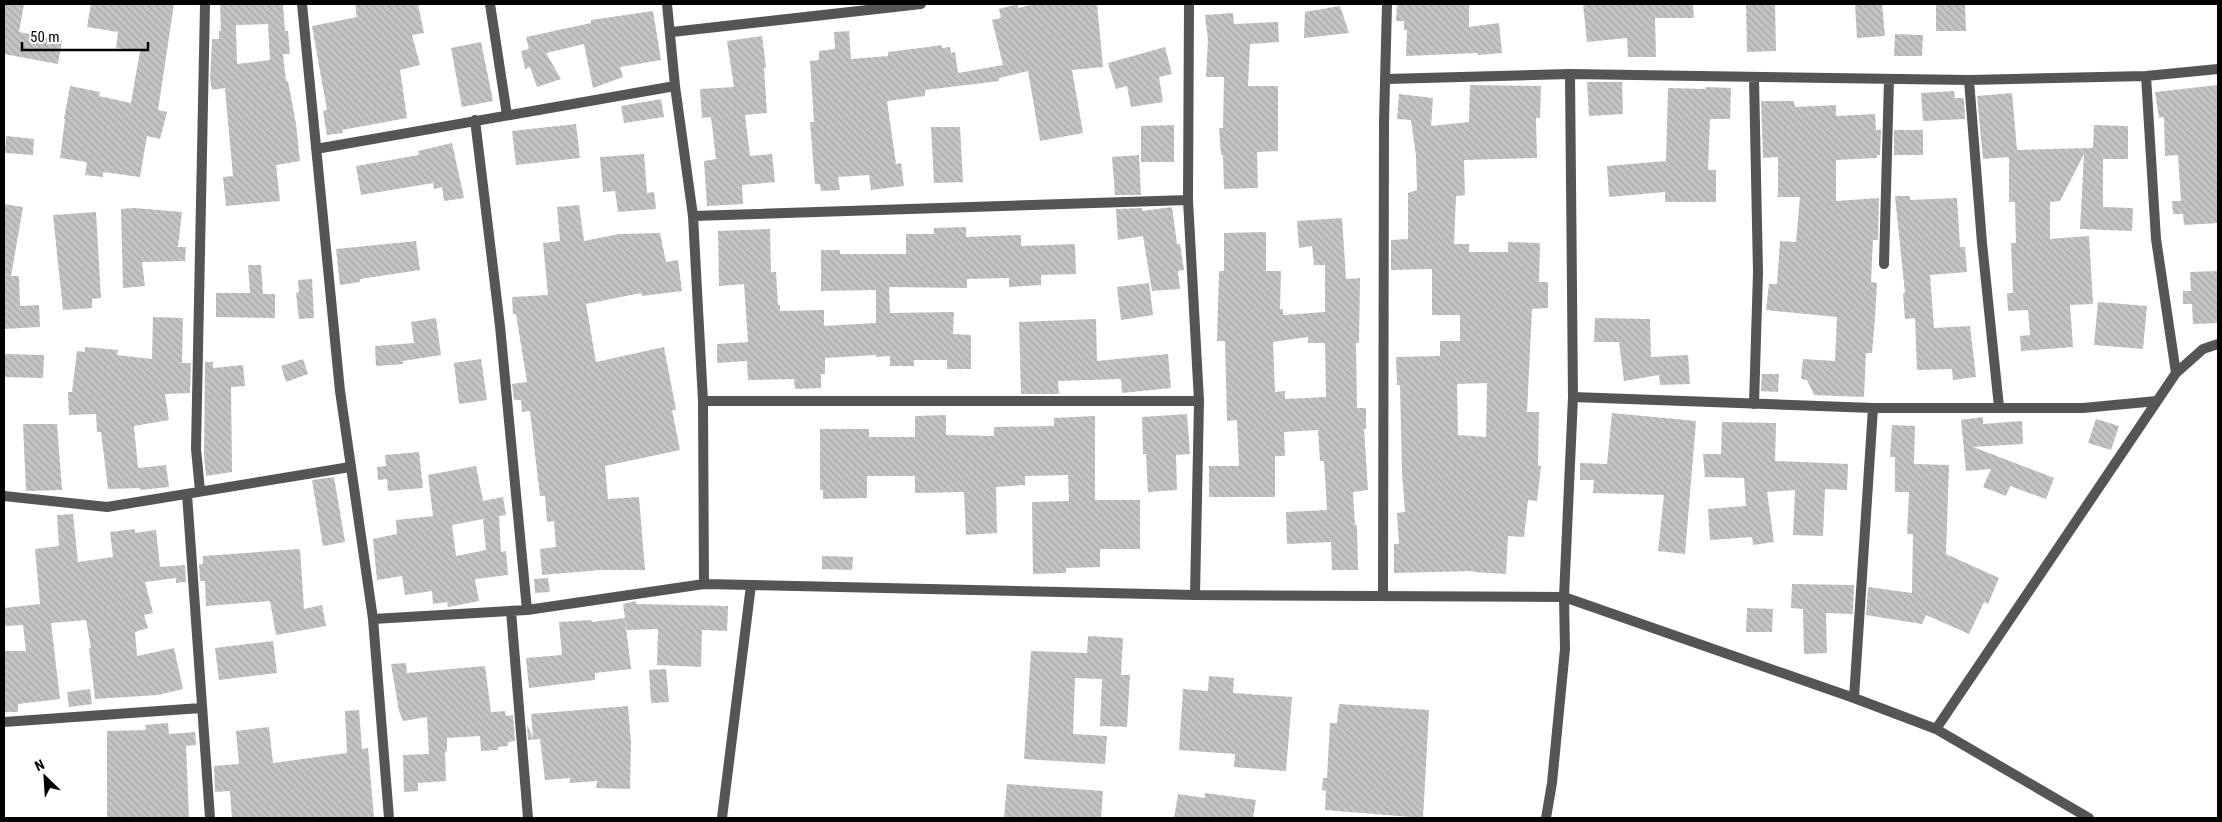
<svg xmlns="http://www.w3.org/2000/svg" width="2222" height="822" viewBox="0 0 2222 822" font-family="'Roboto Condensed',sans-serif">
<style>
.building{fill:url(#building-back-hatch);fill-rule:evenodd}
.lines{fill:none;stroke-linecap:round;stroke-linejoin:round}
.minor{stroke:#555;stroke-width:10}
</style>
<defs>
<pattern id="building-back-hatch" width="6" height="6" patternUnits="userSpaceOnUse" patternTransform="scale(1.25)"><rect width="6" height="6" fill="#c4c4c4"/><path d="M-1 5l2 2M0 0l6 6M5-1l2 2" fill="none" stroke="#a7a7a7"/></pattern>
</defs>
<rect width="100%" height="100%" fill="#fff"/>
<!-- building -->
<path class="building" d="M4,4h20l-5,28 43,9 -4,23 -54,-10z
M91,4h83l-16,106 9,2 -7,27 -13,-3 -7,41 -37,-5v5l-18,-2 2,-13 -27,-4 5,-39h-1l6,-33 30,6 -1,4 32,7 9,-52 -24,-3 2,-16 -31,-5z
M220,4h63l2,27h3l2,23h-7l3,27h2l8,43 4,37 -24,4 4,36 -54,5 -3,-29 10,-1 -8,-88 -13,2 -2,-11 2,-40h7v-8h2zM268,24l2,36 -33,4 -1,-39z
M355,4h63l6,29 -12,2 8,30 -20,5 7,48 -65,12 1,3 -16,2 -4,-24 4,-1 -15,-84 45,-9z
M1018,4v4l17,-4h62l6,63 -31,3 11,63 -43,8 -12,-70 -29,7v3l-74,9v6l-38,5 9,63 5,-1 3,23 -33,4 -2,-15 -31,2 2,13 -19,1 -1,-7h-5l-5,-62h4l-4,-61 9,-1v-9l16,-2 -1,-17 15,-1 2,28 37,-3v-4l40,-5 14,-2v3l8,-1 1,6 4,-1 3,21 45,-8 -11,-45 9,-2 -2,-9z
M1397,4h72v23l30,-4 3,30 -24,2v-2l-72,3 1,-26h-3v-9h-8z
M1583,4h110l1,14h-39l1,39h-28l-1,-19 -40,4z
M1746,4h29l1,47 -29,1z
M1855,4h27l3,32 -28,2z
M1936,4h29l1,27h-30z
M1340,6l9,27 -45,5 1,-26z
M653,11l8,49 -41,7 3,10 -30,11 -9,-44 -38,9 15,26 -24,8 -7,-20 -5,2 -4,-18 8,-2 -3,-12 65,-14v-3z
M1233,13l1,11 44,-2 1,20 -29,2 -2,42h30v65l-21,1 1,36 -34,1 -1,-34h-2l-2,-27h4l1,-51h-18l2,-37 -3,-25z
M1895,34l28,1 -1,21h-28z
M762,36l4,31 -2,1 3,45 -22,2 5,41 22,-2 3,28 -33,3 1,19 -36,2 -3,-45 12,-2 -5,-42 -9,1 -2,-29 34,-2 -7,-46z
M481,42l12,59 -31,6 -11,-59z
M1165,47l7,27 -13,3 4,25 -32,5 -4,-21 -11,3 -8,-26z
M1587,82h35l1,32 -34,2z
M1470,85l71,1 -1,32h-4l1,40 -73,2 1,35 -9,1 -2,48h15v8h39v-10l32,1 -1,39h9v26l-16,1 -5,103h12l-1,54h3l-4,35 -9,-1 -4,37 -16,-1 -2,38 -33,-2v-1l-79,2v-29h5l-2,-31 8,-1 -3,-39 -2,-88h-3l-1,-28 44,-1v-15h20v-26h-28v-46l-41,1v-30l17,-1v-46l9,-3 -1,-34 -5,-36 -14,-1 2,-25 34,4 -2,28 38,-4zM1487,383l-1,54 -28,-2 -1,-51z
M2218,85v138l-34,2 -1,-11h-10l-1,-13h9l-3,-46 -13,1 -1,-39 -5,1 -4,-26z
M1706,87l25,1 -1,31h-20l-2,51h8v32h-51v-10l-56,5 -2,-31 59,-5 2,-73 38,1z
M1954,91l1,7h9l1,21 -42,2 -2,-28z
M2012,93l5,57 76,-2 1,-23 34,1v33h-25v48l30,1 -1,23 -52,-2 4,-75 -24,47 -10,1v37l39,-3 4,68 -23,1 3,42 -52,4 -1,-15 10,-1 -2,-25 -20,1 -1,-18h6l-2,-50h5l-1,-41h-6v-45l-26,2 -6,-63z
M661,99l3,18 -40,6 -3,-17z
M1761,101h33l1,6 41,-2v11l39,-2 1,16h5l-1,25h-3v3l-41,2v41l43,-3 -1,42h-5l-2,42 6,1 -2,35 -3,35h-6l-2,44 -50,-2 -7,-15 -6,-1 2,-20 32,2 2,-44 -71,-7 3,-26h8l3,-43 16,1 4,-45h-22v-40l-15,1z
M576,124l4,34 -64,7 -4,-34z
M1174,125v37h-33v-36z
M931,127h29l3,55 -29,1z
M1894,130h29v25h-29z
M6,136l28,3 -1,16 -28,-2z
M452,143l12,55 -20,3 -2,-14 -8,2 -1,-6 -72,12 -5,-29 63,-11 -1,-4z
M644,154l3,39 7,-1 2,17 -38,3 -3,-21 -12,1 -3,-35z
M1139,155l2,40h-26l-3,-38z
M1895,196h15v4l47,-2 3,49h5l2,25 -37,3 4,53 36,-2 6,51 -23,3 -1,-11 -35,1 -2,-52 -10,1 -2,-25 2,-1z
M4,204l19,3 -12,69h8l1,30 19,-1 1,22 -36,2v-53h5l-5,-1z
M579,205l5,36 35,-7 41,-1 6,29 12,-2 4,31 -40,5 -1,-3 -55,11 10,58 68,-15 12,63h-4l8,40 -75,16 3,33 31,-2 6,73h-44l-59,5 -2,-26 16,-2 -2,-26 -7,1 -2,-26h-5l-10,-85 -8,1 -1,-12h-7l-2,-16 15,-2 -11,-68h-3l-1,-17 36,-2 -5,-52 17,-2 -3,-34z
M1172,207l5,37h3l4,26 -6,1 2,18 -28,2 -9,-55 -25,4 -2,-31 26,-1v3z
M134,208l48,4 -4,35h8l-1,14 -43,1 3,24 -22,2 -2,-79z
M96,212l5,86 -9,1v9l-29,2 -10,-95z
M1342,218l4,61 14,-1 -1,65h-3l1,65h9v21h-2l4,61 -15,2 2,33h2l1,45h-26l-1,-28 -44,2 -1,-32 41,-2 -3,-49h-4l-2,-31 -34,2 1,24h-10v41h-66v-31h30l-2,-46 -10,1 -2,-80h-8l2,-70h5v-38l42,-1v39h15l-1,38h3v6l42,-3v-47h-11l-2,-19 -13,2 -2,-27zM1308,337v6h17l1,54 -41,2v-8l-10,1 -2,-50z
M966,227v10l55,-2v11l54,-2 1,30 -35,1v10l-32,2v-9l-42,1v9l-78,-1 1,26 64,-1 -1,22 18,1v34h-24v-9h-33v6h-24v-10l-14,1v-2l-51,3v16h-4v14l-26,1 -1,-10 -46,1 -1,-19 -30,2v-19l31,-2 -4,-58 -25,2 -1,-55 52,-2 1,43h5l2,33h2v6l44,-1v16l52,-3v-33l-55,1v-41h19v4h66v-20h28v-6z
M416,241l4,29 -60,9v3l-20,3 -4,-36z
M248,265h13l2,29h12v24l-59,-1v-24h34z
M2218,271v52l-25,1 -1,-20h-9v-13h8l-1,-19z
M312,279l2,39 -15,1 -3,-26 3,-1 -1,-12z
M1149,283l4,32 -32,5 -4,-33z
M2098,302l49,4 -4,43 -49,-4z
M153,317l30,1 -1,45h9l-1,30 -25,1 4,26 -35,6 4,42 28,-3 3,22 -29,3v-2l-32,1 -7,-57h-4l-1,-18 -27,1 -1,-23h4l5,-41 8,1v-5l33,3 -1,5 35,4z
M436,318l5,37 -38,6v3l-27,2 -1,-20 39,-3 -3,-21z
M1595,318l55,1 1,38 37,-2 2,29 -30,1 -1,-10 -35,6 -5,-39h-25z
M1096,319l1,42 71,-7 3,34 -49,5 -1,-14 -63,2 1,13h-38l-2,-72z
M4,354l40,1 -1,23 -39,-1z
M303,359l5,15 -22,8 -5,-16z
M481,359l6,41 -28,4 -5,-41z
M205,362h8v6l30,-3 2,21 -14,1 1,85 -26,4 -2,-20z
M1762,374h17l-1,18 -17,-1z
M1612,413l84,8 -11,133 -27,-3 6,-56 -71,-2 1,-13h-14v-17l27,1z
M1187,414l3,40 -14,1 1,35 -29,2 -2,-38h-3l-1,-37z
M946,415v20l48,1v-9l60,-1v-8l41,-2v84h45v49h-40v18l-34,1v5l-33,1 -1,-72 37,-1 -1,-26 -43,1v9l-29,2 1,46 -31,2 -2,-43 -49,1v-17h-48v22l-44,1v-9h-3v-61h49v8h46v-21z
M1983,417v7l39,-3 1,23 -50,3 81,31 -8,21 -36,-13 -4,10 -23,-9 8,-18 -25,2 -5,-51z
M2096,419l23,7 -8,24 -23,-7z
M1722,422l54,1 -1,38 73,3 -1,26 -22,-1 -2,47 -30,-1 2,-45 -28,2 7,50 -21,3 -1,-8 -42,3 -2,-31 38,-3 -2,-28 -39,-1 -2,-23h18z
M23,424h34l5,66 -36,1z
M1892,425l23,1 -1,38 35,1 -3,89 53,24 -11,26 -4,-2 -15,32 -43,-19 -4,9 -56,-9 2,-28 44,6 1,-59h-6l2,-42h-14v-35h-5z
M419,452l4,36 -35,3 -1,-12 -9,1 -1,-13 9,-1 -1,-11z
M476,466l7,35 20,-4 3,18 -7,1 2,36 5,-1 2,24 -33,4 4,22 -31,6 -1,-5 -14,2 -1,-13 -27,4 -3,-19 -25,4 -4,-41 24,-5 -1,-14 37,-4 -5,-41zM483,519l3,31 -30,6 -4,-31z
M334,477l11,65 -22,4 -11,-66z
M73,514l5,48 35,-5 -3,-25 25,-3v4l21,-3 4,37 25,-2 1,17 -10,1v-5l-31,4 8,31 -9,2 4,13 -13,4 2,24 37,-8 9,41 -25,6 -63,4 -6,-51h2l-5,-28 -35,3 9,76 -42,5v8h-14v-61h22l-3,-26 -19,1v-18l36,-4 -5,-55 24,-3 -2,-31z
M300,549l4,60 18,-4 4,21 -50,9 -6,-34 -64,5 -1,-25h-5l-1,-17h4v-8z
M822,556l31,1 -1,13 -30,-1z
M548,578l2,14 -15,1 -1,-14z
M1792,584l62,1 -1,29 -27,-1 1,40 -23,1 -1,-45 -12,-1z
M636,601v3l92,2 -1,25 -25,-1 -1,37 -44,-2 1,-36 -31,1 -2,-11 6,50 -36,4v7l-66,8 -3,-30 36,-3 -3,-33 32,-2 1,2 33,-4 -2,-14z
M1747,608l26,1 -1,23h-26z
M1088,636l35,2 -2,37h9l-3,52 -27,-1 2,-47 -27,-1 -2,56 34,2 -2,28 -81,-5 7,-108 56,2z
M273,641l4,32 -58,7 -4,-32z
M406,663l1,10 78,-7 6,46 14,-1 1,5 7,-1 2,26 -7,1v4l-10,1v3l-17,1 -1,-15 -33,2v13l-2,1 1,29 -28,2v8l-14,1 -1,-37 26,-1 -2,-37 -24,4 -4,-10 -8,-47z
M666,669l3,33 -18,1 -2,-33z
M1209,676l25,2 -1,15 59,4 -6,74 -52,-4 1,-13 -56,-4 4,-61 25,2z
M90,689l2,15 -23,3 -2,-15z
M1339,704l90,6 -6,108 -98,-8 1,-19 -4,-1 1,-12h4l3,-55h7z
M628,706l3,36 -1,47 -34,-1 1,-7 -27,2v-5l-25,2 -5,-41 -12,1 -1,-16 6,14 -2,-24z
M359,710l3,39 6,-1 6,70h-142l-2,-27 -15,1 -1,-26 25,-2 -3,-33 33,-4 4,36 74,-10 -2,-42z
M168,723l1,11 26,-2 1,13 -10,1 3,72h-82v-87l39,-1 -1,-5z
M1007,784l96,7 -2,27h-97z
M1205,793l51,7 -3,18h-79l4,-24 27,4z"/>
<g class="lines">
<!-- minor -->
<path class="minor" d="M302,4l38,387 33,228 16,199
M490,4l17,111
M667,4l8,82 18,130 10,185 1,183
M1189,4l-1,196 11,201 -4,194
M672,32l249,-28
M2146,76l10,163 20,134
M1386,79l184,-5
M1969,80l13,163 17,164
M475,120l25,206 27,284
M316,149l359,-63
M693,216l495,-16
M1884,264l5,-185
M1573,397l300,11h210l74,-7
M703,401h496
M1754,404l4,-132 -4,-194
M200,491l-4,-42 9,-445
M187,494l23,324
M4,496l103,11 243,-40
M1383,595l1,-473 3,-118
M511,611l17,207
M373,619l154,-9 177,-26 491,11 369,2 290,101 82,31 153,89
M1854,698l19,-290
M4,722l197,-14
M1936,729l240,-356 27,-24 15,-5
M722,818l29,-233
M1546,818l6,-35 13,-134 -1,-52 9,-200 -3,-323 399,6 177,-4 72,-7"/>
</g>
<!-- border -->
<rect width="2222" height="822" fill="none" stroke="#000000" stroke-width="10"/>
<!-- north arrow -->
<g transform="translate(45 777) rotate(335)" stroke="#ffffff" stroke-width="4" paint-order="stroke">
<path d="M0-4L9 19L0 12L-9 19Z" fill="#000000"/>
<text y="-8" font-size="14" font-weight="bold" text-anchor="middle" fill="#000000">N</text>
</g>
<!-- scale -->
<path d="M22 42v8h126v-8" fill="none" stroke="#000000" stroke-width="2.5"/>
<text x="30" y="42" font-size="15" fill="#000000" stroke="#ffffff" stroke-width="4" paint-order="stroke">50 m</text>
</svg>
